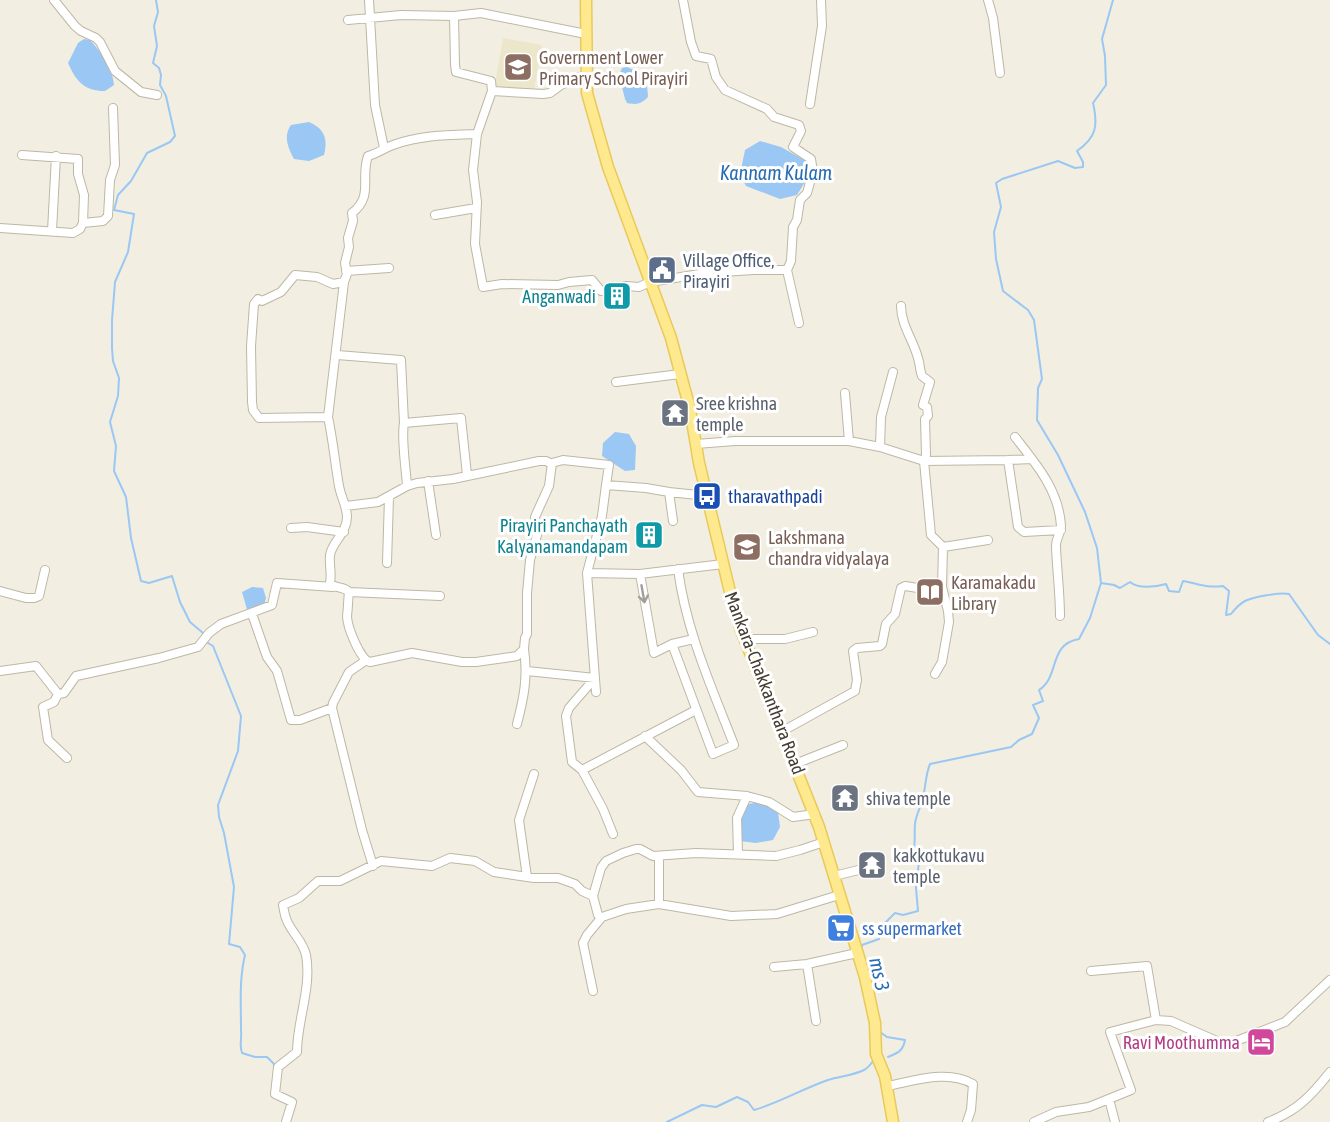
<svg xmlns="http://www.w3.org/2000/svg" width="1330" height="1122" viewBox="0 0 1330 1122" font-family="'Asap Condensed',sans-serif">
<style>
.education{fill:#ece6cb}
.water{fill:#9ac7f3}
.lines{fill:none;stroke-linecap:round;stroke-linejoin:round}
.stream{stroke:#9ac7f3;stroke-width:2}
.minor-casing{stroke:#beb7a4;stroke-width:10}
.major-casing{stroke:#e8ca5a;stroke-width:13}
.minor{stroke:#fff;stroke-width:8}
.major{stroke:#ffe98e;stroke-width:10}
.oneway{stroke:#a29e98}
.labels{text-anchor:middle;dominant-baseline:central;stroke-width:6;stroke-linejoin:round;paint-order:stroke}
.education-label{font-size:18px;fill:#785e54;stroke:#fff;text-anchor:start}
.service-label{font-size:18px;fill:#4e5e75;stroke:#fff;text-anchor:start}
.culture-label{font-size:18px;fill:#0d838f;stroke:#fff;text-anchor:end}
.worship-label{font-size:18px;fill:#5b616d;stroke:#fff;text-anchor:start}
.transit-label{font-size:18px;fill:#164399;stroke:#fff;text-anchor:start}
.street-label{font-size:18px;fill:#443e32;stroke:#fff}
.shop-label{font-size:18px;fill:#366cbe;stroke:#fff;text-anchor:start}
.hotel-label{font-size:18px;fill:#b23c85;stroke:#fff;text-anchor:end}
.water-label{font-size:20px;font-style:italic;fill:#286cb3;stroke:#fff}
</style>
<rect width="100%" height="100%" fill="#f2efe2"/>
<!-- education -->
<path class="education" d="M503,38l39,7 -9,51 -39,-7z
M753,531l4,25 -14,3 -9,-21z"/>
<!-- water -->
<path class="water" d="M84,39l6,1c11,12 23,29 24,45l-9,6c-21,0 -29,-10 -37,-28l10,-20z
M627,67c16,6 21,14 21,30 -7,7 -11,8 -21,6l-2,-4 -6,-24 3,-7z
M309,122c16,7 19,17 15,33l-15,6 -15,-2c-6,-11 -11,-23 -3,-34z
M760,141l21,6 25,14 2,16 -11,18 -17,4 -34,-13 -6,-12 5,-24z
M615,432l14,2 7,12 -1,24 -10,1 -23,-15 1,-13z
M252,587l11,1 3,10 -2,8 -16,7 -6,-21z
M761,802l17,10 2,15 -7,13 -17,3 -17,-2 2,-36z"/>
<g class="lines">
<!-- stream -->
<path class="stream" d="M156,0l2,12 -4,14 3,20 -4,17 6,5 2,7 -1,10 6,11 9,40 -5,6 -23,11 -16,28 -13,14 -4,15 20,4 -6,38 -13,30 -3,38v28l1,13 6,17 -1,18 -8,26 6,24 -2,25 12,26 5,41 10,43 8,2 23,-7 8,26 10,20 13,11
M1101,583l13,2 6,3 10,-6c8,7 26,5 36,2l3,7 10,1 4,-11c16,3 23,7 40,5l6,5 -3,24 5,-1c4,-5 8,-10 14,-13 8,-4 35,-9 44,-7l29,41 12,9
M208,643l5,3 28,70 -3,35 -20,54 1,12 5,16 10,54 -5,57 11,3 5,8c-6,25 -4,49 -4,75 1,9 -2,15 1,23l13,4h12l7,7v6
M861,951l1,-6 17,-6 3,-13 13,-13 8,2 15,-4 -2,-23 3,-27 -6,-8c3,-11 1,-19 2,-29 1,-9 5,-15 7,-23 4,-13 3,-25 8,-37l81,-17 8,-7 13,-6 7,-16 -6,-13 10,-4 -4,-11c21,-13 9,-46 40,-51l11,-21 11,-35 -4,-35 -12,-36 -27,-57 -21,-35 1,-32 4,-9 -8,-59 -6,-10 -25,-19 -7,-32 -2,-27 7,-25 -5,-24 6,-4 56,-18 17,7 8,-1v-5l-6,-11c20,-14 21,-26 16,-48l13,-18 -1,-29 -3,-17 11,-39
M880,1032l7,5 18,3c-2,11 -7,13 -17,17
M667,1122l35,-17 14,2 21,-10 11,5 6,8c25,-7 48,-21 74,-30 12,-4 24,-4 36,-10 4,-2 7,-6 10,-10"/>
<!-- minor casing -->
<g class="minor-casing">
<path id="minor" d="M54,0l21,26 6,5 15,7 4,4 15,29 26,21 16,3
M369,0l6,105 9,43
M683,0l8,42 5,14 15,3 5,18 9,13 42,19 7,8 25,8 2,6 -8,16 18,12 2,13 -6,21 -7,7 -3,20 -4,7 -2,34 -4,9
M988,0l5,18 7,55
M348,20l53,-5 53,1
M492,91l-1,-10 -35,-9 -1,-7 -1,-49 27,-3 105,21
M810,104l12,-78 -1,-26
M477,134l15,-43 51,3 7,-1 11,-8 26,-11
M22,155l56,4v15l6,21 -1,28
M435,215l41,-7
M0,228l73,5 7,-4 3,-6 20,-2 5,-5 2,-36 5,-15 -2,-57
M52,231l4,-75
M346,271l43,-3
M901,306c0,20 14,36 18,56 1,5 1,9 3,14l8,6 -7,23 4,2 1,9 -3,3 1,36 -2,6 7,74 12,12 45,-7
M337,355l64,5 3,63c-3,15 2,46 3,63
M616,382l64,-8
M845,393l4,48
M328,417l16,-135
M404,423l57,-5 6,57
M1015,437c21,27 44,53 46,89 0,8 -6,13 -5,21 1,24 4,46 4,69
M696,444l39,-3h114l31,6 44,14 84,-1 10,67 6,5 37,-2
M880,447l1,-30 12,-45
M1008,460l23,-1
M428,481l8,54
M606,485l3,-20 -46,-5 -11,3 -3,23 -14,31 2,18 -7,25 -3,33v41l-2,4 -1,11 -7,7 -6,1 -35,5h-14l-50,-9 -42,9c-10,-2 -23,-36 -23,-46 1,-7 1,-16 2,-24 -5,-6 -14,-3 -19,-9 2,-10 -1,-18 0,-28 2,-13 17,-22 17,-38 0,-10 -6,-20 -8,-31 -4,-23 -6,-46 -11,-69l-69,1 -6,-8 -1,-8 -1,-56 3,-42 4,-5 4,2 19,-9 14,-17 22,2 16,7 11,-2 3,-8 -2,-11 4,-16 -1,-9 5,-17 -1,-8c22,-17 8,-35 16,-57 11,-3 16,-8 25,-11 27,-10 56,-10 84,-11l-4,36 4,32 -2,42 8,43 19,-3 56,1 11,-3 23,-2 9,11 25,-5 13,1 11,-5 56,-9 48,-3h33l12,53
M346,506l32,-4 29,-16 10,-3 36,-4 86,-18h7l6,3
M673,521l-4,-29 38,4
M291,528l16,-1 37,5
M387,563l2,-66
M587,573l15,-57 4,-31 40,3 23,4
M0,591l26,7h8l5,-2 6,-26
M349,592l91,4
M252,614l15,43 10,14 14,49h9l32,-12
M694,639l-22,5 -18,9 -14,-79 83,-10
M745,639h40l28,-7
M672,644l41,110 21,-9c-22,-57 -48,-114 -56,-176
M365,661l-16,11 -16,31 -1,5 30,122 11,36
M0,671l36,-5 22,28 6,-1 12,-17 83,-18 39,-11 11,-14 12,-9 51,-19 5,-22 56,4
M527,671l68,7 -26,30 -3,8 6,46 10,8
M935,674l7,-12 7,-40 -1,-11 -6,-24 1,-40
M596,692l-9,-119 53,1
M58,694l-4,8 -11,5 5,33 19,18
M517,724c7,-27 11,-47 7,-75
M781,732l74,-41 2,-11 -4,-29 4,-3 23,-2 2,-2 4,-20 9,-10 6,-26 4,-2 38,6
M645,736l36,34 17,22 49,4 22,6 24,15 22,-3
M795,764l48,-19
M613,834l-10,-25 -21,-39 114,-60
M738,854l-1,-36 10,-22
M659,856v48
M834,876l41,-10
M527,877l-8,-57 15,-46
M593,896l5,19 4,2
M807,964l9,57
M774,967l33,-3 50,-11
M593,991l-10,-48 4,-8 15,-18 24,-8 33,-5 72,12 46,-2 62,-19
M1156,1020l15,1 55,24 59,-23 45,-42
M887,1086c27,-5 61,-17 86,-2l-2,26 -4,12
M1109,1099l6,23
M286,1122l6,-20 -17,-8 3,-27 19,-15c0,-32 15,-64 9,-97 -3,-13 -12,-20 -18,-32 -3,-5 -4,-12 -5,-18l16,-7 19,-17h22l41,-20 51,5 18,-8 25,3 19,11 40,6h24l17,6 7,7 11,5 8,-28 5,-7 17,-8 13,-4h4l13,7 43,-3 80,3 24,-6 24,-8
M1034,1122l22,-10 33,-5 42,-17 -21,-58 46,-12 -9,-54 -56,5
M1268,1122c29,-11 43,-26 62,-50"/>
</g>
<!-- major casing -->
<g class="major-casing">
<path id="major" d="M586,0l1,93 21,74 63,171 19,71 9,54 31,129 11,38 78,197 46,150 10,46 1,31 9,22 8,46"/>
</g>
<!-- minor -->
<use href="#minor" class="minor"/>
<!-- major -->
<use href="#major" class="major"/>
</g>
<!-- one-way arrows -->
<defs><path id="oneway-shaft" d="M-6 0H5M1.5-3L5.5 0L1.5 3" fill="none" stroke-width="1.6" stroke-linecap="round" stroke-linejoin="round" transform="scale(1.5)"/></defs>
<use class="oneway" href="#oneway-shaft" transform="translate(643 594) rotate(80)"/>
<!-- icons -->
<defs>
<g id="school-square" transform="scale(1.5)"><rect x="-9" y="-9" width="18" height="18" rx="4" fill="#8d6e63" stroke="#fff"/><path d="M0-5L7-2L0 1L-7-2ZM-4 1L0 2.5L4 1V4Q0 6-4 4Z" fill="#fff"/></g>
<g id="civic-square" transform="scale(1.5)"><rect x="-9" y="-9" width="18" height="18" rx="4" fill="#5c6f8a" stroke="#fff"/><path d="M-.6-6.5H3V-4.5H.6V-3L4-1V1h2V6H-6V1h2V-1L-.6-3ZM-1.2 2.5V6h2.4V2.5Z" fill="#fff"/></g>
<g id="building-square" transform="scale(1.5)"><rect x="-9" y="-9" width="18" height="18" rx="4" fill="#0f9aa8" stroke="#fff"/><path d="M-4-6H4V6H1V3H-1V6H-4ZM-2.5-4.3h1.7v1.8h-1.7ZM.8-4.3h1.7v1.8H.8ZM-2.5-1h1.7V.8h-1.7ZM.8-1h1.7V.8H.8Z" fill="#fff"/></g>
<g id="temple-square" transform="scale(1.5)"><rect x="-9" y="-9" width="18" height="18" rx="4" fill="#6b7280" stroke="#fff"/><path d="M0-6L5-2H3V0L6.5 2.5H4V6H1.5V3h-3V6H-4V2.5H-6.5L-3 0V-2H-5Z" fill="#fff"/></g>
<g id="bus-square" transform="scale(1.5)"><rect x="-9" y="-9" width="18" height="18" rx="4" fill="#1a4fb4" stroke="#fff"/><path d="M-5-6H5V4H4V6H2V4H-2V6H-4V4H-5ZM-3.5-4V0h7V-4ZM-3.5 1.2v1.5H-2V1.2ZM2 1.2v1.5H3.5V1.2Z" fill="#fff"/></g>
<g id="library-square" transform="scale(1.5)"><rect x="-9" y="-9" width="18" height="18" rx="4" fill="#8d6e63" stroke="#fff"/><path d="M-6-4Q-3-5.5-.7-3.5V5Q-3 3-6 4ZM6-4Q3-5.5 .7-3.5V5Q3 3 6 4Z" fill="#fff"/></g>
<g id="supermarket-square" transform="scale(1.5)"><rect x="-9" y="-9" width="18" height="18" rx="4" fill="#3f7fe0" stroke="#fff"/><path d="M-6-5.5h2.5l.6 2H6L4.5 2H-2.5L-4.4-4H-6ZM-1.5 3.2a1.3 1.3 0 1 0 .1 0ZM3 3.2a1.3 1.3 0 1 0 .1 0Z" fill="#fff"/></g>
<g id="hotel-square" transform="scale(1.5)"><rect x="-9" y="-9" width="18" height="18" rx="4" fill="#d1479c" stroke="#fff"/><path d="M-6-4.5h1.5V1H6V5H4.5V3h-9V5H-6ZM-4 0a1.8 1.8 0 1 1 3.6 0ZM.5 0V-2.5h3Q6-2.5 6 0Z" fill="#fff"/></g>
</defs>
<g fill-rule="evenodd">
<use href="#school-square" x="518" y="67"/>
<use href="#civic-square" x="662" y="270"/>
<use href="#building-square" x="617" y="296"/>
<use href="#temple-square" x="675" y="413"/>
<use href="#bus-square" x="707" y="496"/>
<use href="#building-square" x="649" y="535"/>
<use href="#school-square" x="747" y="547"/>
<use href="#library-square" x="930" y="592"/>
<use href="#temple-square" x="845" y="798"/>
<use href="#temple-square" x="872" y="865"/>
<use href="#supermarket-square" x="841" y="928"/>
<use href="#hotel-square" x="1261" y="1042"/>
</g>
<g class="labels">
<!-- education labels -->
<g class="education-label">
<text x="539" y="57">Government Lower<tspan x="539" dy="21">Primary School Pirayiri</tspan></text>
<text x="768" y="537">Lakshmana<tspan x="768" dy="21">chandra vidyalaya</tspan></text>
<text x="951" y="582">Karamakadu<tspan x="951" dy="21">Library</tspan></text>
</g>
<!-- service labels -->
<g class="service-label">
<text x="683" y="260">Village Office,<tspan x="683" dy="21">Pirayiri</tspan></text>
</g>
<!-- culture labels -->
<g class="culture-label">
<text x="596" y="296">Anganwadi</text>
<text x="628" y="525">Pirayiri Panchayath<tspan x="628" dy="21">Kalyanamandapam</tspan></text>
</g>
<!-- worship labels -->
<g class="worship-label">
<text x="696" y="403">Sree krishna<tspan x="696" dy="21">temple</tspan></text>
<text x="866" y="798">shiva temple</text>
<text x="893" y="855">kakkottukavu<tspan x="893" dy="21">temple</tspan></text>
</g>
<!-- transit labels -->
<g class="transit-label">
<text x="728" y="496">tharavathpadi</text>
</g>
<!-- street labels -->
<g class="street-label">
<text transform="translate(765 683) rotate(69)">Mankara-Chakkanthara Road</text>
</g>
<!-- shop labels -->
<g class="shop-label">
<text x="862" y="928">ss supermarket</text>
</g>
<!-- hotel labels -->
<g class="hotel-label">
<text x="1240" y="1042">Ravi Moothumma</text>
</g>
<!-- water labels -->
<g class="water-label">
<text x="776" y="172">Kannam Kulam</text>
<text transform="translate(880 974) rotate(77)">ms 3</text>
</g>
</g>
</svg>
